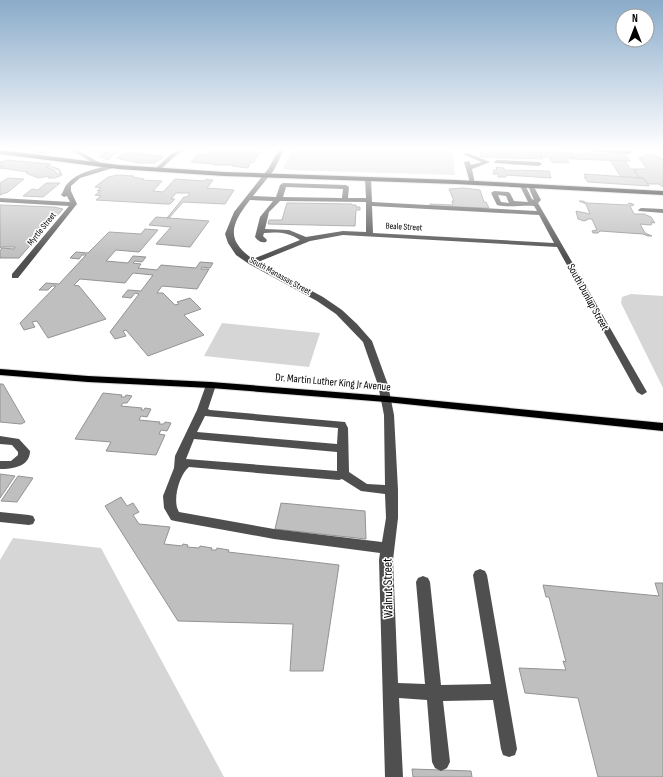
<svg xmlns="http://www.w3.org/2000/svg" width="663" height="777" viewBox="0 0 663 777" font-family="'Sofia Sans Condensed',sans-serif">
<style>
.green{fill:#d6d6d6}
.building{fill:#bfbfbf;stroke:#939393;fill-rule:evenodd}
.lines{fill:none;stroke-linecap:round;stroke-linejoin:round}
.major-casing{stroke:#dbdbdb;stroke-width:2}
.minor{fill:#4f4f4f;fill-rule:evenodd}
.major{fill:#000;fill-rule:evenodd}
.labels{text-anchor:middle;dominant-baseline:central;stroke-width:3;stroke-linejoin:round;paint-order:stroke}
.far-street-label{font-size:9px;fill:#000;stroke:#fff}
.street-label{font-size:11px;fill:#000;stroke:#fff}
.near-street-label{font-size:13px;fill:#000;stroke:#fff}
</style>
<rect width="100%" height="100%" fill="#fff"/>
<!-- green -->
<path class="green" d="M294,148h158l3,27 -165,-5 -7,-2z
M631,294l32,2v92l-42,-85 1,-6z
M222,323l98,10 -11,34 -105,-11z
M13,538l88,10 123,229h-224v-217z"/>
<!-- building -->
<path class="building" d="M42,148h12l-6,5 -12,-1z
M88,148h28l-11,5 -10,-2 -3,1 -6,-3z
M212,148h49v1l-7,13 -4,1 -2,5 -16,-2 1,-1h-19l1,-1 -24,-2 7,-8 9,1z
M480,149l60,3 3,7 -62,-2z
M110,151l8,1 -10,8 -9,-4z
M549,151l21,2 4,6 -8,-1 3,5 -17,-1 -3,-5h-7l-2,-5h10z
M127,152l35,4 -1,1h3l-10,6h-15l-23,-5z
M570,153l55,1 5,7 -56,-2z
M654,155l9,4v28l-4,-3h-11l-5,-6h-4l-5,-7h3l-2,-2h12l-8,-11 7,-3z
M8,160l43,4 -2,2 10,3 3,6 -7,3h-7l2,-2 -12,2 -12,-5 2,-1 -28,-4 4,-2h-4v-4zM49,166l10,4 1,5h-1l-5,-5 -8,-3z
M610,160l15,1 5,8h5l2,2h-3l5,7 -18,-1z
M496,167l8,1v2l45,1 2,7 -45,-3v2h-8v-3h-5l1,-3 -1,-1h4z
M584,174l59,4 6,8 -61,-4 -4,-5h2z
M118,175l16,1 -1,1 11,2 -1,1 19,1 -9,10 10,1 12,-13 29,2 2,-2 4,1h3l-6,8 27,2 -9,14 -42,-2 -14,16h-2l17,-21h3l3,-4h-14l-5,6h4l-5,5h-4l-70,-4 5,-4 -6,-1 6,-4h-4l4,-3 -6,-1 13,-10z
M8,178l16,1 -16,13 -8,3v-12z
M46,183h14l-17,14 -20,-1 9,-7 6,1z
M464,188l16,2 4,12h2l3,6 -59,-2v-2l23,1 -1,-4h2l-5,-12z
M579,201h4l4,2 40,2 2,-2 4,1 1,1 -4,1 4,8h10l7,3 4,6 -4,-1 1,2 -2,1 -10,-1 5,9 7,3h-4l-5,-2 -43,-3 -2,2h-5l-1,-2 5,-1 -5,-11h-5v1l-3,1 -6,-2 -2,-8 14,3 -4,-10z
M287,203l65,1v1h4v2h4v3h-4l-1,16 -87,-2 1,-4h13z
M0,205l54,2 9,2 -44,49h-19v-7l2,-3 12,1 1,-2h-13l-2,1z
M156,217l13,1 40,3 -19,26 -34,-3 15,-17 -22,-2z
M145,229l13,1 -19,22 -23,-2 -10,11 22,2 5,-7 13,1 -4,5 -7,-1 -2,2 8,1 -3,4 19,2 4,-5 35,3 4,-6 13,1 -3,5 -8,-1 -1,2h8l-12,20 -35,-3 -5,7h6l12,12 4,-1 -2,-2 13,-4 11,11 -17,6 20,20 -56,21 -22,-26 -3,1 3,5 -11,3 -5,-7 29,-38 -4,-1 -4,5 -9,-1 6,-7 13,1 12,-16 -20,-2 -8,10 -45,-4 -6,6 5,1 27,33 -58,19 -11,-17 -5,1 3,5 -11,3 -4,-7 36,-37h-4l-4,4h-9l7,-7 13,1 27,-29h-4l-3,4 -9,-1 6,-6 12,1 21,-21 32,2z
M0,384h3l22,38 -4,2 -21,-2z
M103,393l19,2 -1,2h4l1,-2 6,1 -5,7h-4l-2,3 21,2 -1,2h3l1,-2 6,1 -4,8 -6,-1 -2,4 21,2 -1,2h5l1,-2 6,1 -4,8 -6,-1 -2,4 6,1 -9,20 -50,-4 5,-9 -36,-3z
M0,474l15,2 -15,22z
M18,476l15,2 -16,24 -16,-1z
M121,497l6,9 6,-3 6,9 -6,3 6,9 31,3 -6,17 18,2 1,-2 5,1 -1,2 12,1 1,-2 12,2 -1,2h5l1,-2 12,2 -1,2 111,13 -16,106h-33l3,-47 -115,-3 -73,-115z
M281,503l84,8 1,28 -91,-10z
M655,583h8v194h-65l-20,-79 -53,-5 -6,-25 47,2 -3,-9 3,1 -17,-65h-3l-3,-12 116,11z
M412,769l59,2 1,6h-59z"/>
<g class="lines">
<!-- major casing -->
<g class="major-casing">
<path id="major" d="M0,150l119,15 105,7 232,8 207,11v4l-207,-11 -232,-8 -105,-7 -119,-15z
M0,369l88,7 123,6 175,14 277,27v8l-277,-29 -175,-14 -123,-6 -88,-7z"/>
</g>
<!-- minor -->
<path class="minor" d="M68,148h7l30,18 -5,1z
M181,148h7l-14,9 -15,14h-4v-2l15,-14z
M280,148h5l-11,22 -21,26 23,1 4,-12 3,-2 63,2 3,2 -1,11h18l-1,-19 3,-2 3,2 1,23 165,9 -3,-5c-13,-1 -24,2 -37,-1l-6,-12 3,-2 14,1 2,1 4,8 14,1 -8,-16 5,-1 7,14 2,1 -6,-14 5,-1 8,15 -3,3 109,189 -5,3 -5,-3 -80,-145 -214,-12 -33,6 -52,21 65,35 19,13 15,14 15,17 16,44 6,30 4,75v28l-5,42 5,123 27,1 -9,-102 2,-4 5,-2 5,2 2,4 11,103 50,-1 -18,-109 2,-4 5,-2 5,2 2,4 30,174 -2,6 -6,2 -6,-2 -2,-6 -8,-49 -50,1 7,61 -3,6 -6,3 -6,-3 -3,-6 -5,-62 -28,-2 4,79h-18l-6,-217 1,-7 -106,-14 -99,-18 -4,-1 -7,-12 -1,-12 11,-28 1,-12 22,-46 9,-25 5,-3 5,3 -8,24 2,1 135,12 3,6 1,44 18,12 18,1 -1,-70 -6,-30 -15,-43 -27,-28 -19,-13 -68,-37 -13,-9 -8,-12 -3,-9 9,-22 34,-43zM286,187l57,2 -1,9 -59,-1zM498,195l8,1 3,7 -8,-1zM250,200l23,1 -13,16 -5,20c3,4 6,6 11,5l1,-2 -4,-4 1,-3c13,-1 24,-1 36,7l-47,19c-28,-19 -22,-35 -3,-59zM280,201l86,1v30l-23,-1 -37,6 -17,-7 -24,-1 4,-17zM372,206l167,9 15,28 -181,-10zM205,416l133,12 -1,16 -140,-12zM194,439l143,13v19l-151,-12zM189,467l150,13 3,-1 19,12 24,3 1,24 -4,24 -108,-13 -95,-17c-7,-11 0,-37 10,-45z
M554,148l75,2 3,2 -3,2z
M464,153h4l22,9 -18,7 3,15 -5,-1 -6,-21 5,-1 2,4 11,-3 -18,-7z
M497,160l42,2 3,2 -3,2 -44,-3 -1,-1z
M111,165l2,1v2l-33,10 -9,8v5l6,13 -59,74h-6v-4l57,-68 -69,-4v-4l70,4 -3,-6 -3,1 -3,-2c3,-4 3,-8 6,-11 10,-12 29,-15 44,-19z
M641,208l22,1v4l-24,-2 -1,-1z
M0,436l19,3 11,12c0,16 -18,18 -30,18v-8h11l7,-6v-3l-6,-7 -12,-1z
M0,512l29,3 4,1 2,4 -2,4 -4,1 -29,-3z"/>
<!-- major -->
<use href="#major" class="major"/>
</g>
<!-- sky -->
<linearGradient id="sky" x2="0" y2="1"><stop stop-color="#8aabca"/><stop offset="0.58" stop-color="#fff"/><stop offset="1" stop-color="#fff" stop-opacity="0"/></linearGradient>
<rect width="663" height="257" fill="url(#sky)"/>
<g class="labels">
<!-- far-street labels -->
<g class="far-street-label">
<text transform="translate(404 227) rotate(3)">Beale Street</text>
<text transform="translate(42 229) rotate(-51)">Myrtle Street</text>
<text transform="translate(280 276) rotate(29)">South Manassas Street</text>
</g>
<!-- street labels -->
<g class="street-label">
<text transform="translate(588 297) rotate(61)">South Dunlap Street</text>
<text transform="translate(333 382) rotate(5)">Dr. Martin Luther King Jr Avenue</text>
</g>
<!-- near-street labels -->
<g class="near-street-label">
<text transform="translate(388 588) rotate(-91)">Walnut Street</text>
</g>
</g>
<!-- north arrow -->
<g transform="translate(635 28)"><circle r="19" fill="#ffffff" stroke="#999999"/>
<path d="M0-3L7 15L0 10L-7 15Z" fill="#000000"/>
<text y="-6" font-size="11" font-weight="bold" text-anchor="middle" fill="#000000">N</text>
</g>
</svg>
